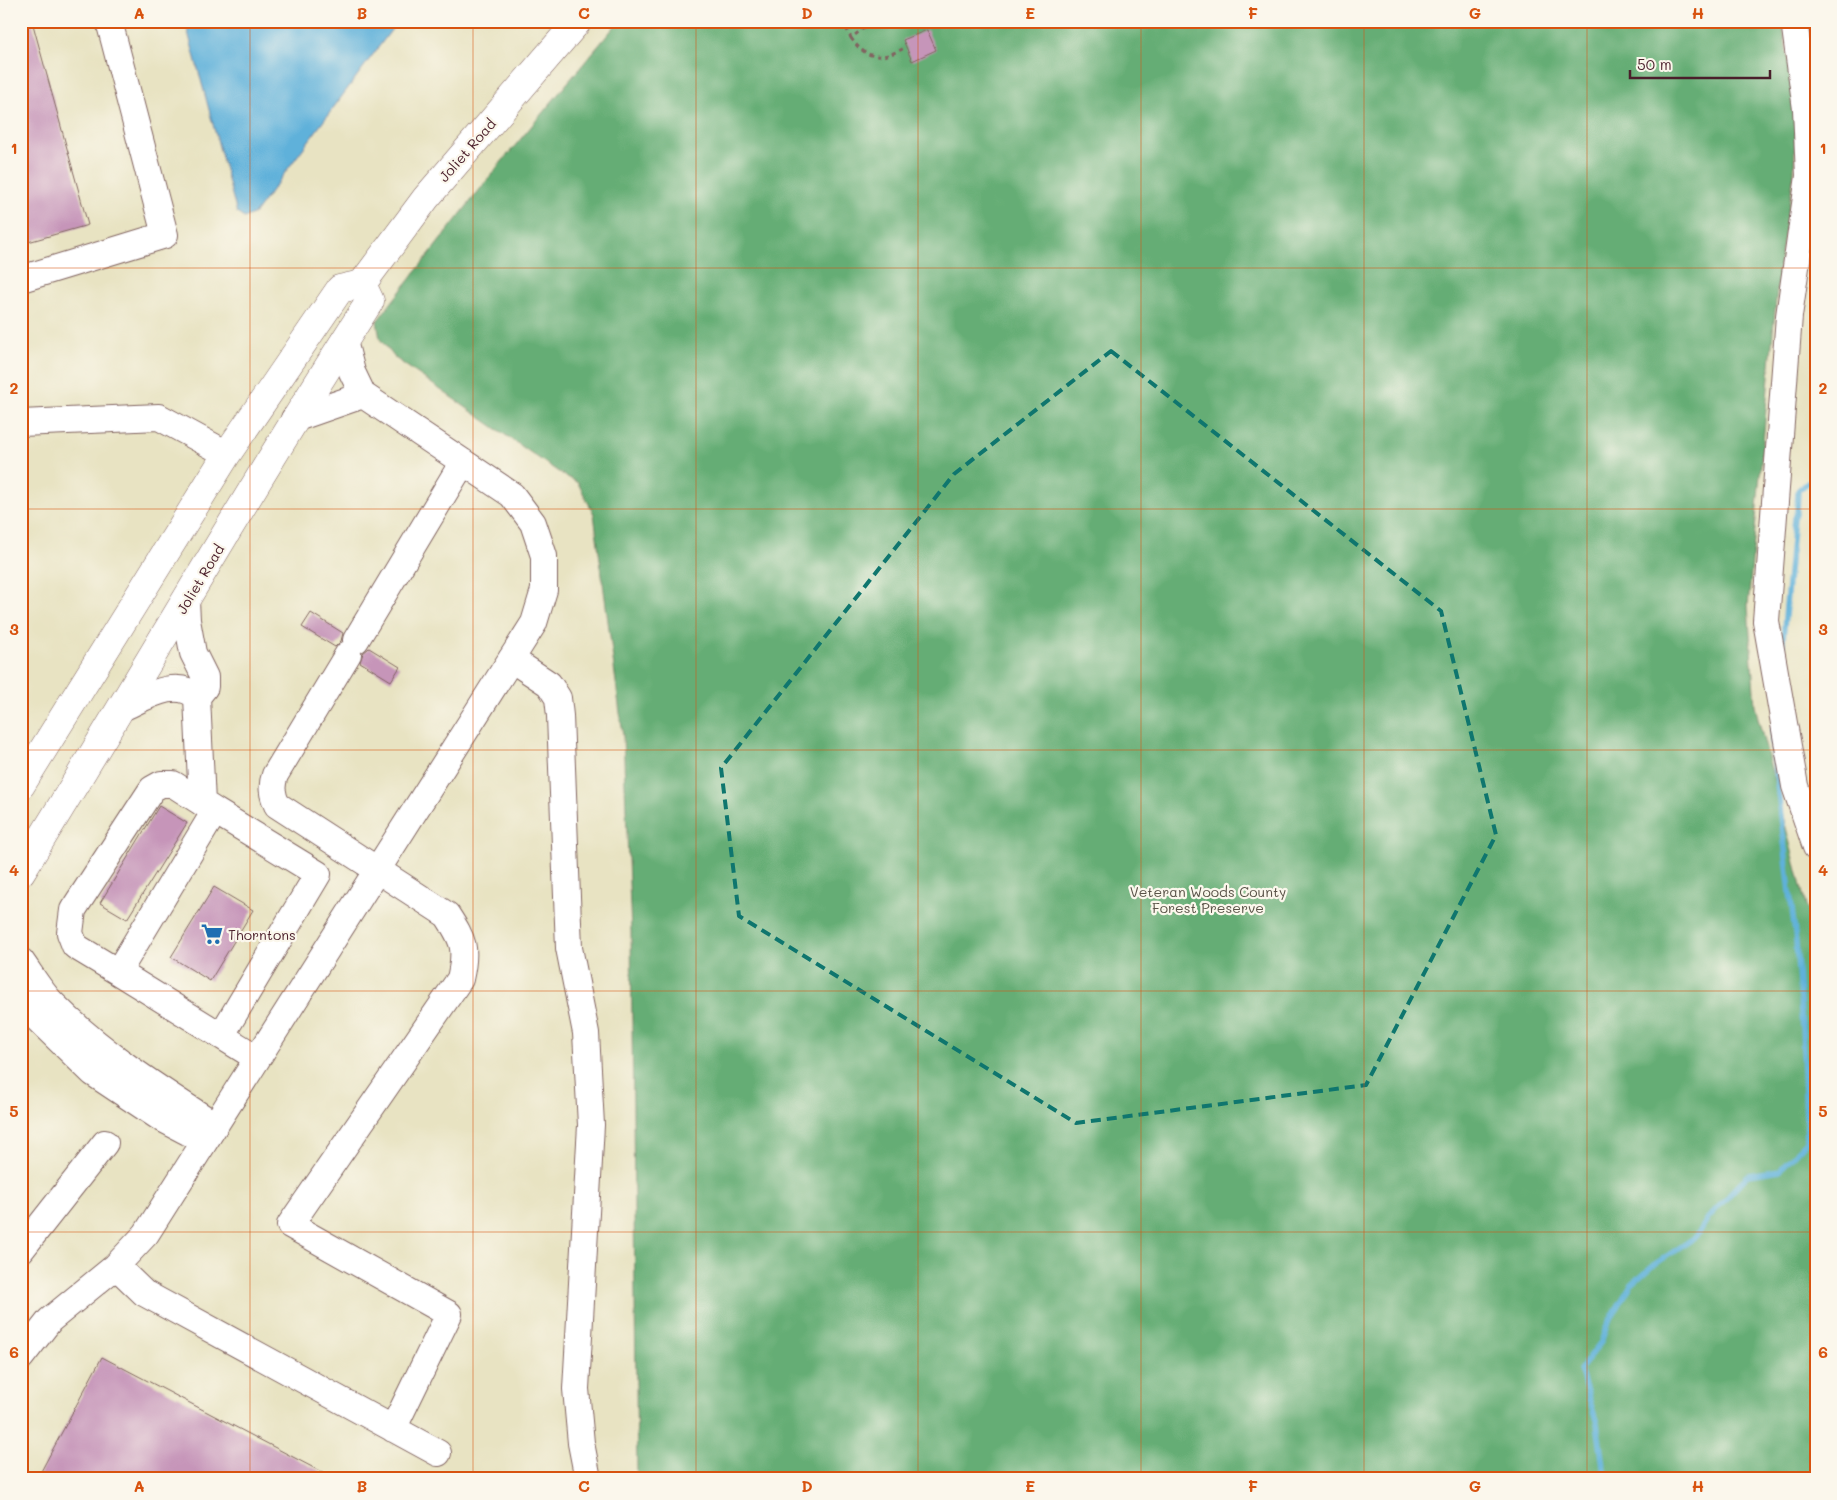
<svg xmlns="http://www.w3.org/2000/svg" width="1837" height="1500" viewBox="0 0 1837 1500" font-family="Mali,sans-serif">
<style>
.forest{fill:#65ad75;stroke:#586650}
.water{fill:#5eb1da;stroke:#546882}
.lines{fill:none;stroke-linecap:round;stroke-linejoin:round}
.stream{stroke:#5eb1da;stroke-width:5.5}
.building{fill:#c695b9}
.minor-casing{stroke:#816460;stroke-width:28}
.major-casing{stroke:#816460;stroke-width:29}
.path{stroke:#816460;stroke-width:3;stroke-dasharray:4 4;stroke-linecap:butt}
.minor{stroke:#fff;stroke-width:26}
.major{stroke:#fff;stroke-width:28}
.marked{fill:none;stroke:#0f766e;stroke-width:4;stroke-dasharray:10 6;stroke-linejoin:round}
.grid{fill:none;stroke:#d8530f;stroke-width:1;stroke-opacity:0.55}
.labels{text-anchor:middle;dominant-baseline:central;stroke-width:4.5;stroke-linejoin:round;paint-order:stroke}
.street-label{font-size:14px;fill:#4a1f2b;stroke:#fbf7ec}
.park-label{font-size:14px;fill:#595247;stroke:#fbf7ec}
.poi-label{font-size:14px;fill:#4a1f2b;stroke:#fbf7ec;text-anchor:start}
.neatline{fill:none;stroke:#d8530f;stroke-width:2}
.grid-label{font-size:16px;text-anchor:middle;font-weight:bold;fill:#d8530f}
</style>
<rect width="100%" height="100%" fill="#fbf7ec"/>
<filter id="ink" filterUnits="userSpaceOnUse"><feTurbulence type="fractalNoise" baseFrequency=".02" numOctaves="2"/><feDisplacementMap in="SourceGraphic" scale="10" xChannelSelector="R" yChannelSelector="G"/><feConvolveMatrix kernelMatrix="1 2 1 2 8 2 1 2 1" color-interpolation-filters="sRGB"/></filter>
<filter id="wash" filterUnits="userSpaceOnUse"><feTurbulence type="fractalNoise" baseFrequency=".0096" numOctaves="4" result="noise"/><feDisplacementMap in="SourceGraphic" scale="20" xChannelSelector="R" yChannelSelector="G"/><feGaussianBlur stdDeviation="1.12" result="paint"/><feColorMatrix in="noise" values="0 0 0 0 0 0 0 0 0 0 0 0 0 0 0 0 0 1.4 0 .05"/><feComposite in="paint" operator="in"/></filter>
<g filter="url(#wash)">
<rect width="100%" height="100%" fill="#e8e3c2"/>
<!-- forest -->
<path class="forest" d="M619,21h1163l14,95 -2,58 -15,93 -31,339 7,100 51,200 10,24v549h-1179l-6,-547 -8,-196 -29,-222 -16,-31 -21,-12 -162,-113 -15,-19 -3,-18 122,-156z"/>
<!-- water -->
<path class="water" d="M185,21h213l-143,192 -11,5 -7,-5z"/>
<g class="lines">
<!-- stream -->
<path class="stream" d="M1782,650l12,-132 3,-7 1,-21 18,-13
M1607,1479l-4,-13 -6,-43 -17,-53 21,-28 6,-17 24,-40 21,-19 45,-30 11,-18 40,-43 32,-5 27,-29 -5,-114 -6,-85 -24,-201 1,-12"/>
</g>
<g id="blocks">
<!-- building -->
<path class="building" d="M21,21h11l56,204 -67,19z
M927,30l9,20 -24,11 -9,-21z
M311,613l32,20 -2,8 -6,6 -33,-20z
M369,648l31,19 -9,14 -31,-19 3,-9z
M159,806l28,17 -60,96 -27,-16z
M214,887l39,23 -43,71 -39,-24z
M102,1357l233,122h-298z"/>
</g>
</g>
<g filter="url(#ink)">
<use href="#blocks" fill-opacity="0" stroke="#816460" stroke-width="1"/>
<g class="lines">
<!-- minor casing -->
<g class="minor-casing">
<path id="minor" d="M1794,21l12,88 3,67 -20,140 -23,305 29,165 21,61
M21,279l144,-44 -56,-214
M294,419l69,-24
M21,423l138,-6 68,37
M186,601l1,19 6,33 12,24v10l-8,10 5,106
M356,640l107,-178
M348,654l-73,121c-4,11 -3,19 2,30l170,110c17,26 20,33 13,64l-170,246 159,89 -56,115
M511,659l38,25 9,14 2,18 9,232 17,85 5,92 -15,264 5,54 7,36
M122,708c23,-10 54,-31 75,-11
M21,961c10,14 20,31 32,43 47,48 106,85 162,121
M118,972l-43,-26 -5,-13 3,-23 79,-121 9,-5h12l42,27
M21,1003l72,70 66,44 46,24
M221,1036l97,-162 -103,-63 -97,161 139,86
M21,1250l84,-107
M116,1266l28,27 294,160
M21,1357l29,-37 66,-54 30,-32 388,-611 10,-33v-34l-11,-33 -21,-28 -149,-100 -11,-23 -8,-31"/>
</g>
<!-- major casing -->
<g class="major-casing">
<path id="major" d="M21,785l206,-331 113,-165 22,-5 64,-86 152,-177
M21,872c117,-189 228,-383 349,-571l-8,-17"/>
</g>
<!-- path -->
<path class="path" d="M843,21l8,17 22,-17
M851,38c16,23 32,22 55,9"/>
<!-- minor -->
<use href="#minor" class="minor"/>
<!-- major -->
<use href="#major" class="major"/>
</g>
</g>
<!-- marked area -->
<path class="marked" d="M1111,351l330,260 55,224 -130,250 -290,38 -337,-207 -18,-148 233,-294z"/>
<!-- grid -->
<path class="grid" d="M250,21v1458M473,21v1458M696,21v1458M918,21v1458M1141,21v1458M1364,21v1458M1587,21v1458M21,268h1795M21,509h1795M21,750h1795M21,991h1795M21,1232h1795"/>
<!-- icons -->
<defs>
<g id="supermarket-bare" transform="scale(1.725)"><path d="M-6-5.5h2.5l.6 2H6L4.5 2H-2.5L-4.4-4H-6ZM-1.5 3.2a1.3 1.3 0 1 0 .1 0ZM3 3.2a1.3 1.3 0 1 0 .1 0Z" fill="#1f6fb2" stroke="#fbf7ec" stroke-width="2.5" paint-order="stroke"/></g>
</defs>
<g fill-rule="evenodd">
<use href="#supermarket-bare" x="212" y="934"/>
</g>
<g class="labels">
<!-- street labels -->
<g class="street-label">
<text transform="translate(467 150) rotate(-49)">Joliet Road</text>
<text transform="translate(200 579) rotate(-59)">Joliet Road</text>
</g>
<!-- park labels -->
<g class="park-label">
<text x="1208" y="891">Veteran Woods County<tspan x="1208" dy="16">Forest Preserve</tspan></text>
</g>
<!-- poi labels -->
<g class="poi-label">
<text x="228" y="934">Thorntons</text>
</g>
</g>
<!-- margin -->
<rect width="1837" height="1500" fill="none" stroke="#fbf7ec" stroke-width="55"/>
<!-- scale -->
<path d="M1630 70v8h140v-8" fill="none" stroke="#4a1f2b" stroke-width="2.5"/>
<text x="1637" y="70" font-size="15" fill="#4a1f2b" stroke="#fbf7ec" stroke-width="4" paint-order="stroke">50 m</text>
<rect x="28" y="28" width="1782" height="1444" class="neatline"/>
<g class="grid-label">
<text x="139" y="19">A</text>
<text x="362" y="19">B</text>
<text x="584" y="19">C</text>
<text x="807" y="19">D</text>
<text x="1030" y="19">E</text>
<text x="1253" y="19">F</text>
<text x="1475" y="19">G</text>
<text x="1698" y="19">H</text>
<text x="14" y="154">1</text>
<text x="1823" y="154">1</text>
<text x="14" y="394">2</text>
<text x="1823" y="394">2</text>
<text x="14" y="635">3</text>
<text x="1823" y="635">3</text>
<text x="14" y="876">4</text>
<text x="1823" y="876">4</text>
<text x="14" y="1117">5</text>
<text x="1823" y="1117">5</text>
<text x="14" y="1358">6</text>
<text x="1823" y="1358">6</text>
<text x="139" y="1492">A</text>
<text x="362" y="1492">B</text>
<text x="584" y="1492">C</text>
<text x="807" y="1492">D</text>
<text x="1030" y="1492">E</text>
<text x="1253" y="1492">F</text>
<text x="1475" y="1492">G</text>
<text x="1698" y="1492">H</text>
</g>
</svg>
